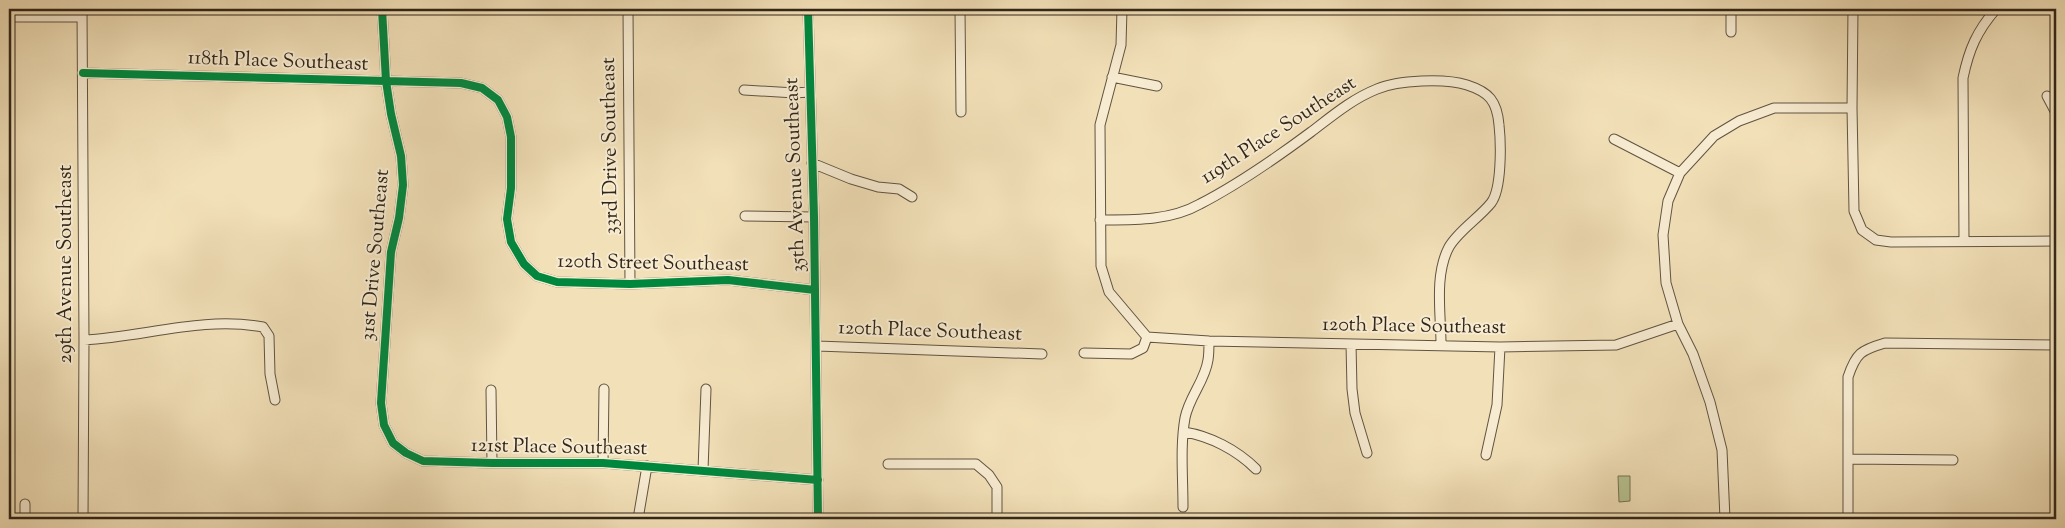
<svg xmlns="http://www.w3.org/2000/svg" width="2065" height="528" viewBox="0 0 2065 528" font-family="'Sorts Mill Goudy',serif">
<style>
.green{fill:#b8c391;stroke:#747455}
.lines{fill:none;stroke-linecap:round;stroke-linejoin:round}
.minor-casing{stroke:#605441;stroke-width:11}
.minor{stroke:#f7ebd1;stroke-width:9}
.cycleway-casing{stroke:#f7ebd1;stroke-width:11}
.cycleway{stroke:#00873e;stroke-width:8}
.labels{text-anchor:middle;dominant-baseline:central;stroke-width:4;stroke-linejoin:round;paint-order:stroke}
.street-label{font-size:20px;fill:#302619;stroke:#f7ebd1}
</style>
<rect width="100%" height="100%" fill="#f2e0b8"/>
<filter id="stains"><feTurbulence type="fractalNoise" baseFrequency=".004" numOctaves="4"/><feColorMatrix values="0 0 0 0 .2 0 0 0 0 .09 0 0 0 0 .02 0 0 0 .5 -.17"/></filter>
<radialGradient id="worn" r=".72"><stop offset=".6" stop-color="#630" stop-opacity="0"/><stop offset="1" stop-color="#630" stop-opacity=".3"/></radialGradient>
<!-- green -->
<path class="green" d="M1618,476h12v25l-11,1z"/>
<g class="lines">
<!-- minor casing -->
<g class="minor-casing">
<path id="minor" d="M82,9l2,331 -1,179
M382,9l4,72 5,33 10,42 2,29 -4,33 -8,34 -10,151 3,22 9,18 13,10 17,8 69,2h111l215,17
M628,9l2,275
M808,9l6,208 4,302
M960,9l1,103
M1122,9l-1,36 -21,80 1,141 8,26 38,45
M1853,9l-1,99 2,103 8,19 14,10 15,2 165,-1
M9,17h73
M1731,32v-23
M83,73l378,10 21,5 16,12 9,17 4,20v51l-4,31 4,23 13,22 13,12 20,6 73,2 98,-4 87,10
M1112,77l45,9
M744,90l51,3 14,-1
M2047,96l9,17
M1614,139l66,34
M812,163l39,16 27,8 21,2 13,8
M745,216l69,1
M1100,220c34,0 70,1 100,-16 39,-20 76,-46 111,-72 21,-16 41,-33 66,-43 21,-9 68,-11 90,-4 22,7 30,16 32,40 2,18 3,64 -8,78 -12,15 -33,28 -42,44 -15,28 -8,67 -8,97
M1964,241l-1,-163c6,-29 14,-47 33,-69
M1147,337l62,4 291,6 116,-2 62,-21
M84,340c60,-3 118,-24 179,-13l6,9 1,38 5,26
M1351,344l1,45 3,24 12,40
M817,346l225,8
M1084,353l47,1 12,-6 4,-11
M491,390l1,73
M1184,432c26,4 53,18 72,37
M1486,455l11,-50 3,-58
M1848,459l105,1
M603,463l1,-74
M888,464h88l13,11 8,12v32
M703,470l3,-81
M1183,507c0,-30 -3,-61 2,-89 4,-21 20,-37 23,-58 1,-6 1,-13 1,-19
M25,519v-15
M638,519l9,-53
M1725,519l-3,-69 -12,-48 -17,-48 -15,-30 -12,-41 -3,-48 5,-34 12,-28 34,-37 25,-15 35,-13h78
M1848,519v-142c8,-24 13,-27 37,-34l171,2"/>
</g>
<!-- minor -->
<use href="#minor" class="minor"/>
<!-- cycleway casing -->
<g class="cycleway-casing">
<path id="cycleway" d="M382,9l4,72 5,33 10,42 2,29 -4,33 -8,34 -10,151 3,22 9,18 13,10 17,8 69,2h111l215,17
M808,9l6,208 4,302
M83,73l378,10 21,5 16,12 9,17 4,20v51l-4,31 4,23 13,22 13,12 20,6 73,2 98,-4 87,10"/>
</g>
<!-- cycleway -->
<use href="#cycleway" class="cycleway"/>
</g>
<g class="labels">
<!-- street labels -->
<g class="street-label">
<text transform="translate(278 62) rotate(2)">118th Place Southeast</text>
<text transform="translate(1279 131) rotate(-33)">119th Place Southeast</text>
<text transform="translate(611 146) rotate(-91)">33rd Drive Southeast</text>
<text transform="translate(796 175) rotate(-92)">35th Avenue Southeast</text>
<text transform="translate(376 255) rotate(-85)">31st Drive Southeast</text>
<text transform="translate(66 264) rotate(-90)">29th Avenue Southeast</text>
<text transform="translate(653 264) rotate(1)">120th Street Southeast</text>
<text transform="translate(1414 327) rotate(1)">120th Place Southeast</text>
<text transform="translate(930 332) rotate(2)">120th Place Southeast</text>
<text transform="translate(559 448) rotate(1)">121st Place Southeast</text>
</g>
</g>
<!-- margin -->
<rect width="2065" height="528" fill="none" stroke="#f2e0b8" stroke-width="30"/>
<rect x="10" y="10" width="2045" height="508" fill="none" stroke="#302619" stroke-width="2.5"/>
<rect x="15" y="15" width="2035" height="498" fill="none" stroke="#302619"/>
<rect width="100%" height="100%" filter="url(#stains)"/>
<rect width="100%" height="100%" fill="url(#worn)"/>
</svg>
